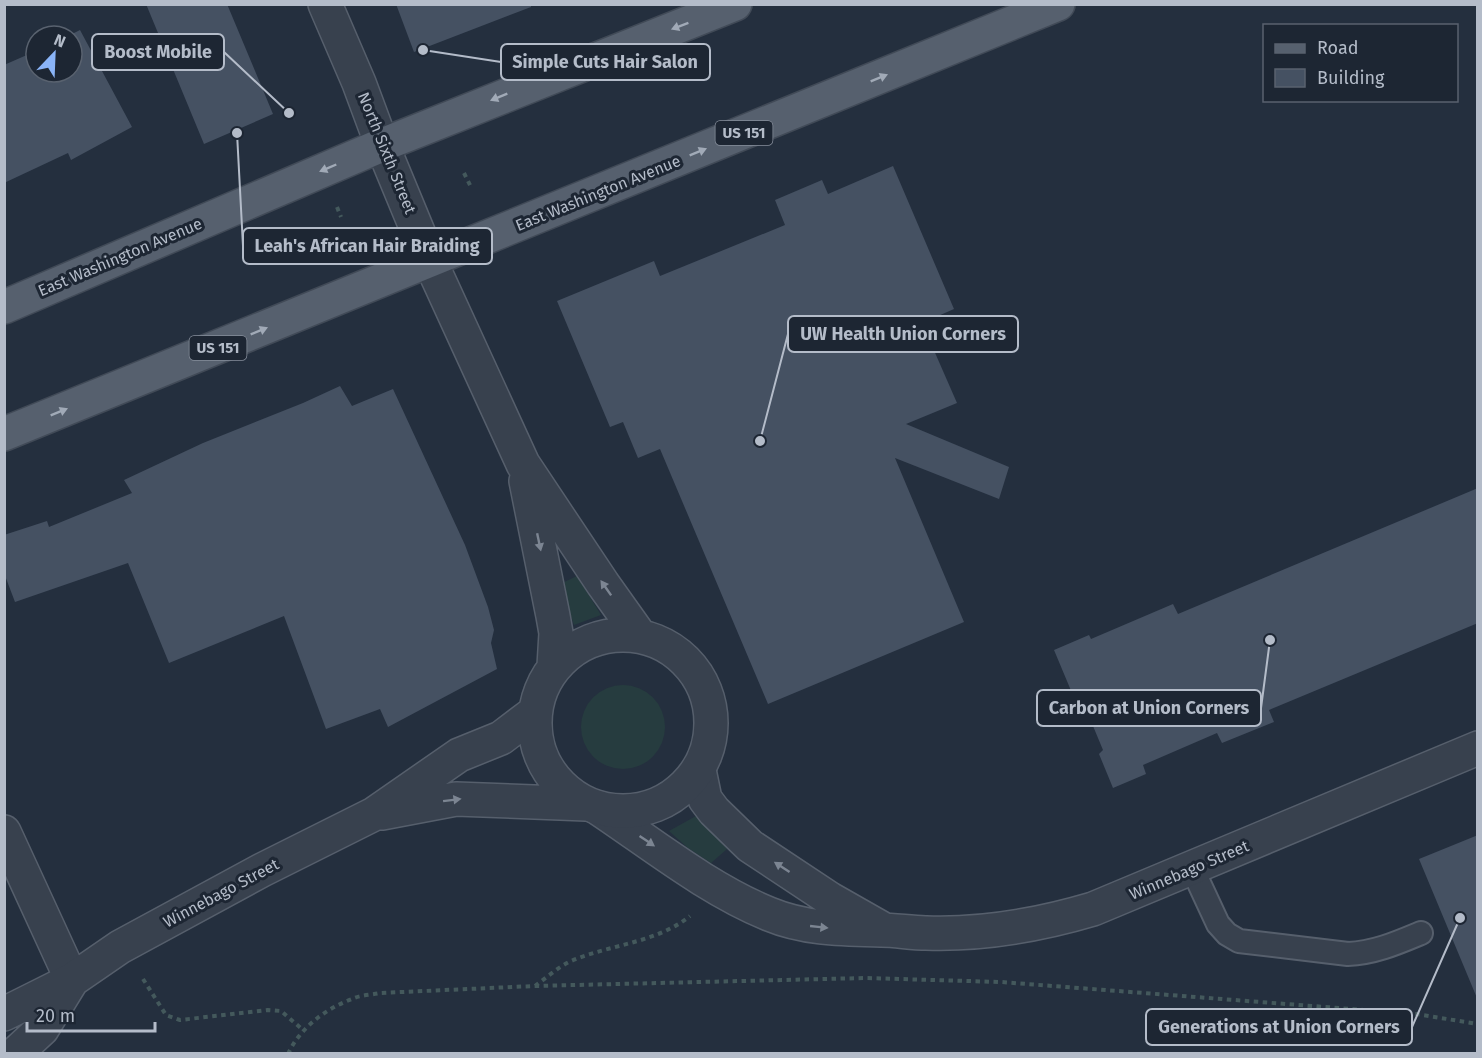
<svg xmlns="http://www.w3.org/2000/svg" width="1482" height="1058" viewBox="0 0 1482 1058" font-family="'Fira Sans',sans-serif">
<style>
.green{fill:#263c3f}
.building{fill:#455162}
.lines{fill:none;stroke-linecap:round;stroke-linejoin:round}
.service-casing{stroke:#565f6c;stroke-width:26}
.minor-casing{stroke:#565f6c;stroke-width:36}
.tertiary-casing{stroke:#565f6c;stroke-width:36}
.primary-casing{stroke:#414a57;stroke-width:36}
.path{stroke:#44595c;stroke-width:4;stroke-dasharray:4.5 4.5;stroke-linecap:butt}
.service{stroke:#38414e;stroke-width:22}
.minor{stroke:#38414e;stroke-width:33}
.tertiary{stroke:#38414e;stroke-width:33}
.primary{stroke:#56606e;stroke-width:33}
.oneway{fill:#a1aab7}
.oneway2{fill:#7c8592}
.labels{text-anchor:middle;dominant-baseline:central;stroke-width:6;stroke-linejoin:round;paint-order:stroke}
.shield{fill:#1d2633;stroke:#878f9c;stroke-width:1.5}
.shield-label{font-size:15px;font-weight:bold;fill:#b4bcc9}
.street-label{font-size:16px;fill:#b4bcc9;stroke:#1d2633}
.leader{fill:none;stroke:#b4bcc9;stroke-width:2}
.callout-dot{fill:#b4bcc9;stroke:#1d2633;stroke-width:2}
.callout{fill:#1d2633;stroke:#b4bcc9;stroke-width:2}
.callout-label{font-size:18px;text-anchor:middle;font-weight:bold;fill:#b4bcc9}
</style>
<rect width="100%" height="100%" fill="#242f3e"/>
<!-- green -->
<path class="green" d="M577,576l24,39 -27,10 -14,-41z
M581 727a42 42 0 1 1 84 0a42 42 0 1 1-84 0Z
M696,816l31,33 -16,14 -23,-15 -19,-17z"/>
<!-- building -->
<path class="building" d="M146,4h81l46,110 -69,30z
M396,4h135v3l-117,45z
M80,30l52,97 -61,33 -3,-7 -64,30v-118l32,-14v21h36v-36h-4z
M893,166l61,143 -32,14 35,80 -51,21 103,43 -10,32 -104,-41 69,164 -196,82 -108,-255 -22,9 -15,-36 -13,5 -53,-126 97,-40 6,15 125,-51 -10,-25 47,-20 6,14z
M340,386l12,20 41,-17 72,156 23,62 6,23 -3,13 6,26 -109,58 -8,-18 -54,20 -42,-113 -115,47 -41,-100 -113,39 -11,-29v-38l43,-14 2,6 83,-34 -8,-13 79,-37 100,-40z
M1478,488v135l-209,87 5,12 -52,21 -5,-10 -74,32 3,9 -33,14 -14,-34 4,-4 -25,-60 -6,3 -18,-43 35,-15 2,4 82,-35 5,10z
M1478,835v163h-1l-58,-139z"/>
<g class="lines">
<!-- service casing -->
<g class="service-casing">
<path id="service" d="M1192,868l26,56 9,10 12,7 109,13c26,-1 49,-11 73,-21"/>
</g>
<!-- minor casing -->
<g class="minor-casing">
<path id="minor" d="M325,4l34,79 23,62
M699,770l6,29 9,12 36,35 80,53 51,29
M598,808c54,36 110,81 171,106 36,15 73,15 112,16 15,0 30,3 45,3 57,2 113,-8 167,-24l385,-161
M4,832l68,148"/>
</g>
<!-- tertiary casing -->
<g class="tertiary-casing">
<path id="tertiary" d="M382,145l48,116 93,203 80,120 37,52
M526,481l27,135 3,17 -2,33
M535 723a88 88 0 1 1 176 0a88 88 0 1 1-176 0Z
M382,813l74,-14 130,5
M4,1014l68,-34 48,-33 142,-77 112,-56 85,-59 42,-17 33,-25
M15,1054l27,-25 30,-49"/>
</g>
<!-- primary casing -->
<g class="primary-casing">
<path id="primary" d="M4,307l378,-162 353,-141
M4,434l1054,-430"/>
</g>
<!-- path -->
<path class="path" d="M464,173l7,14
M337,207l4,10
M143,979l23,36 14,5 88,-10 13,1 22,19
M535,986c11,-8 22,-18 34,-24 40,-18 86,-18 121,-46
M288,1054c12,-26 37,-45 64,-55 8,-4 19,-4 28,-6l154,-7 332,-8 135,4 415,32 62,10"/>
<!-- service -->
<use href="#service" class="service"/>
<!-- minor -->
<use href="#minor" class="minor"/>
<!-- tertiary -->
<use href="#tertiary" class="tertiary"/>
<!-- primary -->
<use href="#primary" class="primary"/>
</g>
<!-- one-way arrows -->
<defs><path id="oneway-solid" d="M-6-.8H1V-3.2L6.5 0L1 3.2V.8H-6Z" transform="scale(1.5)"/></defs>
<g class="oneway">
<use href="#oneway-solid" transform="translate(680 26) rotate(159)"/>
<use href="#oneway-solid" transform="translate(879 78) rotate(-22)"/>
<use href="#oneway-solid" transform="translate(499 97) rotate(158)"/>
<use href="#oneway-solid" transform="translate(698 152) rotate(-22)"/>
<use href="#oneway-solid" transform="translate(328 168) rotate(157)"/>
<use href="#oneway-solid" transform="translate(259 331) rotate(-22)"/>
<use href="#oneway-solid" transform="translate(59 412) rotate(-22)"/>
</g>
<g class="oneway2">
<use href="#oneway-solid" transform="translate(539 542) rotate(78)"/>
<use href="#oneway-solid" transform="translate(606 588) rotate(-125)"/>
<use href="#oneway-solid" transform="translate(452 800) rotate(-7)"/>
<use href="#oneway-solid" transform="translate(647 841) rotate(34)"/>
<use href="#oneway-solid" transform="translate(782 867) rotate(-147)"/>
<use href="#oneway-solid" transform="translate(819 927) rotate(6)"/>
</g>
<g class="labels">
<!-- shield labels -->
<g class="shield">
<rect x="715.5" y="121" width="57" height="24" rx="4.5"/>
<rect x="189.5" y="336" width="57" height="24" rx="4.5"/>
</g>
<g class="shield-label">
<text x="744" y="133">US 151</text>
<text x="218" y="348">US 151</text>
</g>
<!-- street labels -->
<g class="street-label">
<text transform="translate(387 153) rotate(68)">North Sixth Street</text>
<text transform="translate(598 193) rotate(-22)">East Washington Avenue</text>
<text transform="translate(120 257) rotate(-23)">East Washington Avenue</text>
<text transform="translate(1189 870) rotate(-23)">Winnebago Street</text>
<text transform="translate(221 893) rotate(-28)">Winnebago Street</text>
</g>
</g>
<!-- callouts -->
<path class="leader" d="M289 113L224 52M423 50L501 62M237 133L243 246M760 441L788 334M1270 640L1261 708M1460 918L1412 1027"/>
<g class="callout-dot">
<circle cx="289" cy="113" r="6"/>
<circle cx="423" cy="50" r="6"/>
<circle cx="237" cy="133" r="6"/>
<circle cx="760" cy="441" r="6"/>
<circle cx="1270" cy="640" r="6"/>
<circle cx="1460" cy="918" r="6"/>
</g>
<g class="callout">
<rect x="92" y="34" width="132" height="36" rx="6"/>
<rect x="501" y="44" width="209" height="36" rx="6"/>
<rect x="243" y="228" width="249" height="36" rx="6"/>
<rect x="788" y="316" width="230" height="36" rx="6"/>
<rect x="1037" y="690" width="224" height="36" rx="6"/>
<rect x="1146" y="1009" width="266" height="36" rx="6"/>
</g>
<g class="callout-label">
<text x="158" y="58">Boost Mobile</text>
<text x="605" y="68">Simple Cuts Hair Salon</text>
<text x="367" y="252">Leah's African Hair Braiding</text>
<text x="903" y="340">UW Health Union Corners</text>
<text x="1149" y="714">Carbon at Union Corners</text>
<text x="1279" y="1033">Generations at Union Corners</text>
</g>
<!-- border -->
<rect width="1482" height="1058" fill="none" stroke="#b4bcc9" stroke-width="12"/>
<!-- legend -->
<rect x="1263" y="24" width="195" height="78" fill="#1d2633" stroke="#59626f" stroke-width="1.5"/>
<rect x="1275" y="44" width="30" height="9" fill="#56606e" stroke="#59626f" stroke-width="1.5"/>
<text x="1317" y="54" font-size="18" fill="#b4bcc9">Road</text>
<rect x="1275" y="69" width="30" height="18" fill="#455162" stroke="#59626f" stroke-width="1.5"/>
<text x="1317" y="84" font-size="18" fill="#b4bcc9">Building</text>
<!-- north arrow -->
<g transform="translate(54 54) rotate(23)"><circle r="28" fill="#1d2633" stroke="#59626f" stroke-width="1.5"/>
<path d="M0-4.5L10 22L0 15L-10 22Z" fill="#8ab4f8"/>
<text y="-9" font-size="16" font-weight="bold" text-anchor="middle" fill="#b4bcc9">N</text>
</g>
<!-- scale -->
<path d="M27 1022v9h128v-9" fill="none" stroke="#b4bcc9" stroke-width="3"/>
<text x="36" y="1022" font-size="18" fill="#b4bcc9" stroke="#1d2633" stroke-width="4.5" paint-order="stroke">20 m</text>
</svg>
